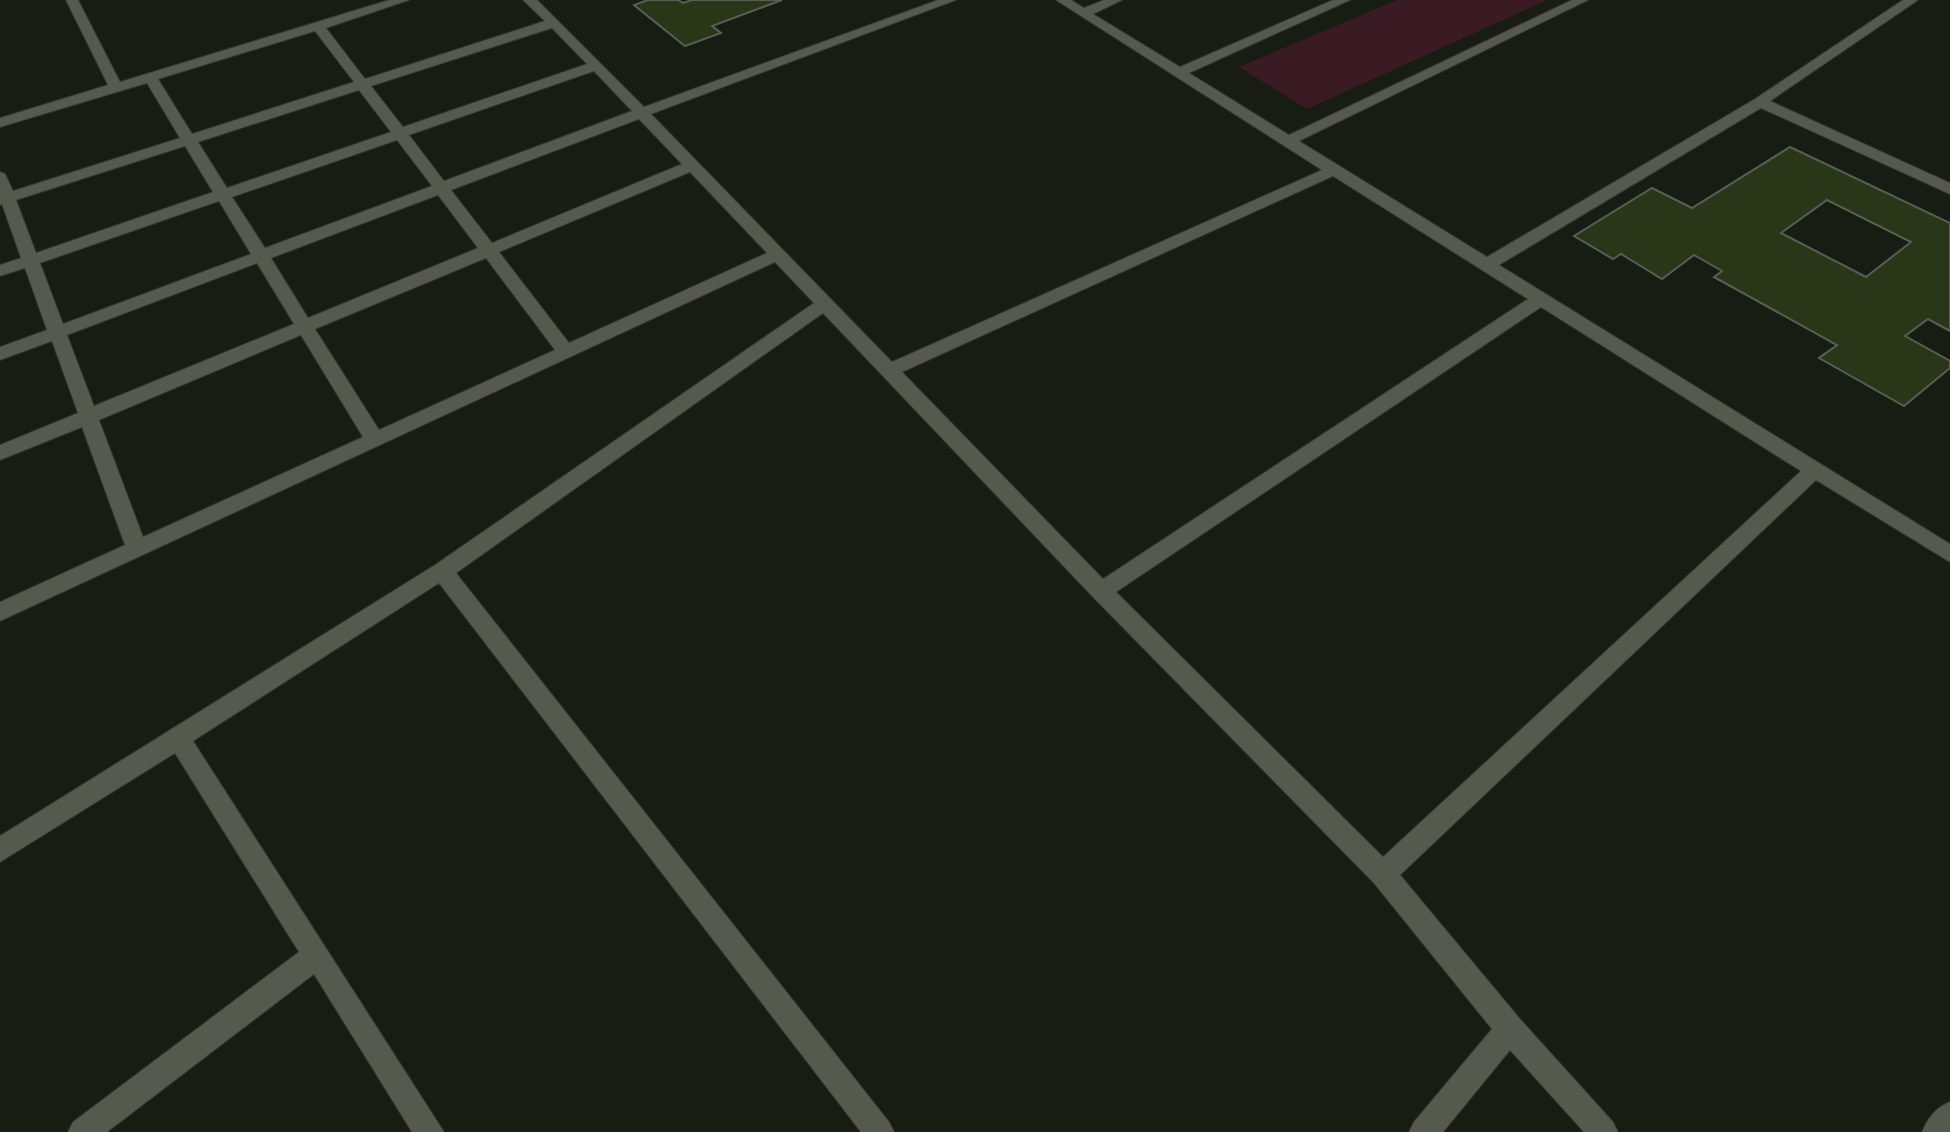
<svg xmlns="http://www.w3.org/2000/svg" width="1950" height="1132" viewBox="0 0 1950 1132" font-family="'Fira Sans Condensed',sans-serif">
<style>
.green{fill:#3a1b23}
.building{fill:#293718;stroke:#585e52;stroke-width:2;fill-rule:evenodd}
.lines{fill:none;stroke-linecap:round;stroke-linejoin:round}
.minor-casing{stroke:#32352f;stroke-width:2}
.minor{fill:#545a4e;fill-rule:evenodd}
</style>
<rect width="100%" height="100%" fill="#181d13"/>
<!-- green -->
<path class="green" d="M1397,0h150l-240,109 -68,-42z"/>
<!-- building -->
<path class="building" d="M648,0h30l5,3 9,-3h90l-70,26 9,7 -36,13 -51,-41z
M1790,147l160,76v108l-22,-12 -23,17 45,25v7l-46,38 -85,-48 18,-13 -123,-68 8,-6 -28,-16 -32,24 -41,-25 -8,5 -39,-23 78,-48 40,20zM1827,200l84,42 -45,35 -85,-44z"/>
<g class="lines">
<!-- minor casing -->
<g class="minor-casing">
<path id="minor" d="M66,0h12l42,82 269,-82h20l-83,28 39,51 180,-58 -22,-21h14l107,107 294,-107h18l-305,114 241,248 430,-192 -266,-170h15l13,8 20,-8h18l-29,14 87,53 153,-67h17l-161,73 100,62 283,-135h16l-289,141 188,116 268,-158 148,-99h15l-148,101 180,82v11l-189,-86 -262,157 451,279v18l-134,-82 -416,395 120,144 93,103 5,10h-34l-74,-82 -67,82h-34l5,-10 78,-93 -118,-146 -281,-286 -270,-284 -367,260 433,549 5,10h-33l-422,-549 -246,158 251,391h-32l-98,-158 -207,158h-39l5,-10 226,-170 -124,-199 -175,109v-26l435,-271 379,-262 -39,-41 -775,359v-19l125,-57 -43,-118 -82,33v-15l78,-32 -26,-72 -52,19v-13l47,-17 -22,-62 -25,8v-11l21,-7 -19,-54 -2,1v-33l5,2 8,17 167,-53 -33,-55 -147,44v-9l108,-33zM552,28l35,36 -184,63 -32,-41zM315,31l39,51 -162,52 -34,-55zM594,71l38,40 -188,70 -35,-46zM359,90l32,42 -164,56 -29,-46zM639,119l43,45 -190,79 -41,-53zM397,140l35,46 -167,62 -33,-51zM185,146l28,46 -177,61 -20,-53zM690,172l77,81 -198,90 -70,-91zM1333,176l195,123 -425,280 -201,-207zM438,195l40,53 -170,70 -37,-60zM219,201l32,53 -188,70 -23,-61zM486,258l69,92 -176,80 -64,-101zM257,263l37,61 -200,82 -27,-71zM1541,307l260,164 -418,386 -267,-265zM301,335l62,102 -220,100 -44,-117z
M1950,1102v30h-28c6,-14 14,-25 28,-30z"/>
</g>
<!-- minor -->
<use href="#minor" class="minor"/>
</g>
</svg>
